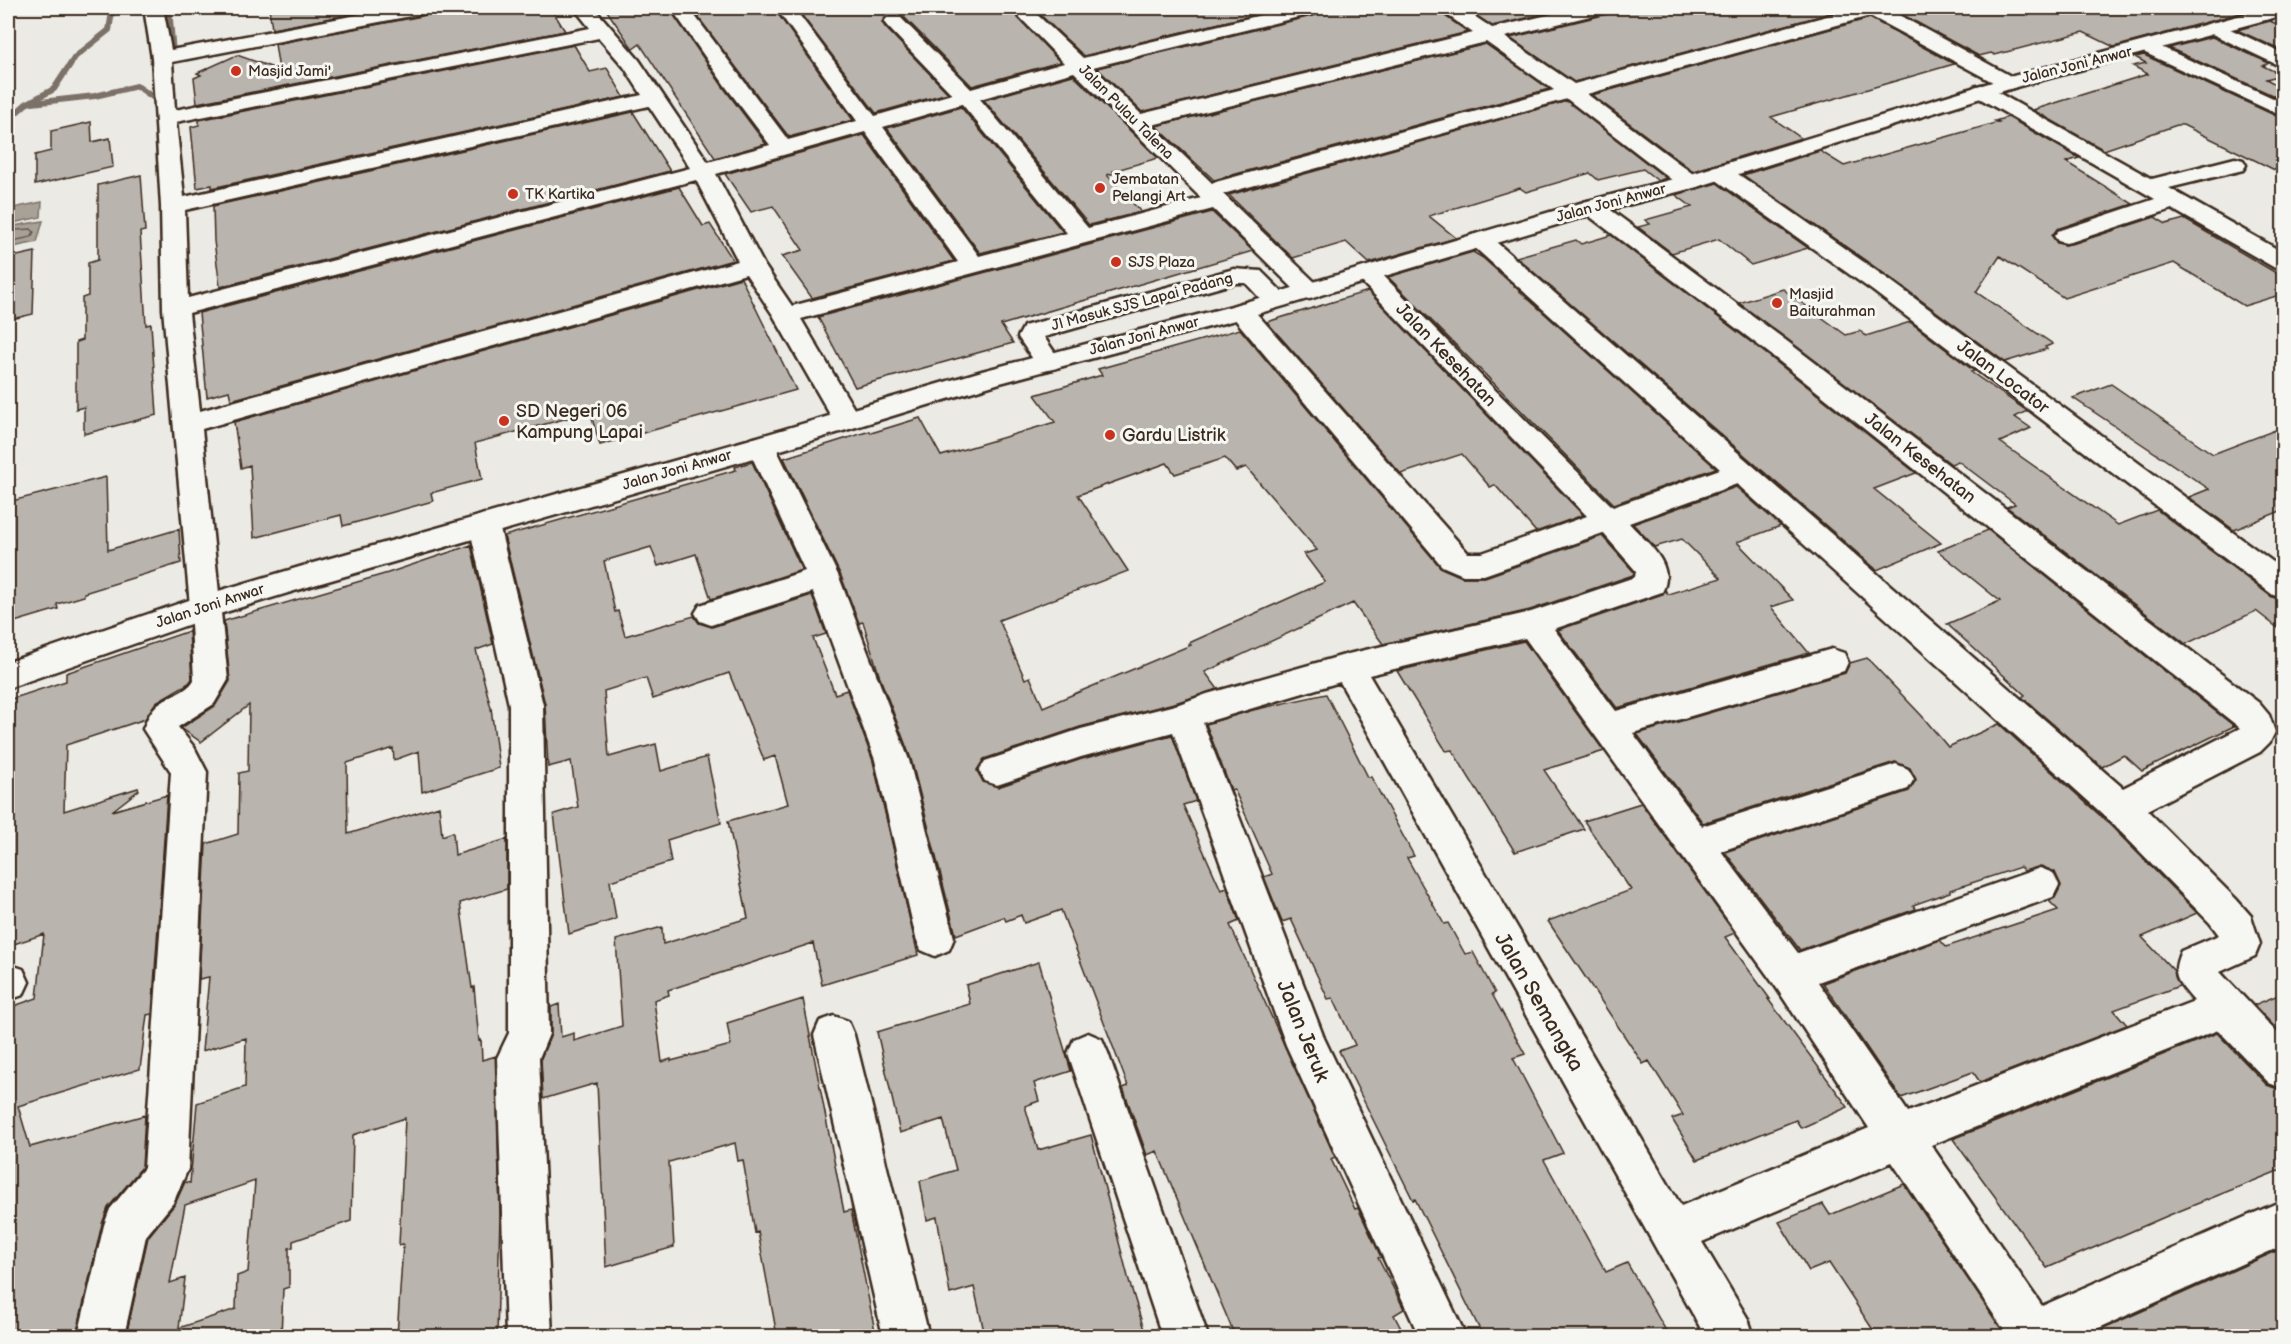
<svg xmlns="http://www.w3.org/2000/svg" width="2291" height="1344" viewBox="0 0 2291 1344" font-family="'Balsamiq Sans',sans-serif">
<style>
.water{fill:#a8a198;stroke:#7c7167;stroke-width:1.5}
.lines{fill:none;stroke-linecap:round;stroke-linejoin:round}
.shore{stroke:#675a4f;stroke-width:1.5}
.stream{stroke:#7c7167;stroke-width:6}
.building{fill:#bab4ae;stroke:#3b2a1e;stroke-width:1.5;fill-rule:evenodd}
.street-casing{stroke:#3b2a1e;stroke-width:5}
.secondary-casing{stroke:#3b2a1e;stroke-width:5}
.street{fill:#f6f6f2;fill-rule:evenodd}
.secondary{fill:#f6f6f2;fill-rule:evenodd}
.poi-dot{fill:#c8321e;stroke:#f6f6f2;stroke-width:2}
.labels{text-anchor:middle;dominant-baseline:central;stroke-width:6;stroke-linejoin:round;paint-order:stroke}
.far-street-label{font-size:15px;fill:#3b2a1e;stroke:#f6f6f2}
.far-poi-label{font-size:15px;fill:#3b2a1e;stroke:#f6f6f2;text-anchor:start}
.street-label{font-size:18px;fill:#3b2a1e;stroke:#f6f6f2}
.poi-label{font-size:18px;fill:#3b2a1e;stroke:#f6f6f2;text-anchor:start}
.near-street-label{font-size:21px;fill:#3b2a1e;stroke:#f6f6f2}
</style>
<rect width="100%" height="100%" fill="#ebeae5"/>
<filter id="ink" filterUnits="userSpaceOnUse"><feTurbulence type="fractalNoise" baseFrequency=".0167" numOctaves="2"/><feDisplacementMap in="SourceGraphic" scale="12" xChannelSelector="R" yChannelSelector="G"/><feConvolveMatrix kernelMatrix="1 2 1 2 8 2 1 2 1" color-interpolation-filters="sRGB"/></filter>
<g filter="url(#ink)">
<!-- water -->
<path class="water" d="M42,202l-1,15 -33,7v-15z
M43,221l-6,21 -29,6v-21z"/>
<g class="lines">
<!-- shore -->
<path class="shore" d="M8,215l6,1 -1,8 3,6 15,-1 3,3 -3,5 -23,5"/>
<!-- stream -->
<path class="stream" d="M169,8l4,45 9,-2
M32,103l63,-7 42,-10 17,12
M8,120l18,-16 28,-15 21,-32 34,-27 3,-18 19,-4
M8,134v39"/>
</g>
<!-- building -->
<path class="building" d="M269,8h115l-112,21z
M433,8h118l14,23 -368,72 -3,-25 7,-3 -4,-2 40,-18 42,15 -4,-26 147,-28 8,-3z
M605,8h64l55,80 42,56 -51,14 -75,-114 -7,5z
M691,8h83l79,112 -64,17z
M796,8h213l51,54 -88,24 -69,-70h-16l-5,6 3,5 63,66 -72,20z
M1033,8h249l-198,48z
M1324,8h115l3,6 26,18 -326,80 -45,-44 223,-54z
M1465,8h105l-78,18z
M1610,8h240l-276,74 -64,-44 97,-24z
M1890,8h351l7,3 -134,36 -31,-15 -88,23 -4,-2 -12,3z
M1870,18l84,46 -183,53 30,21 -108,33 -101,-76z
M2270,21l13,6v24l-46,-21z
M2212,37l57,26 -6,3 19,9 -16,4 17,9v12l-114,-52z
M1486,44l63,45 -335,91 -58,-54z
M574,45l16,27 17,-4 17,29 -412,91v-3l-15,3 -6,-61 8,-2v-5z
M2144,55l139,64v55l-100,-49h-6l-73,25 -71,-40 115,-36 -15,-8 13,-3 -11,-6z
M1073,75l85,83 -45,13 2,2 -8,2 34,37 -52,13 -105,-125z
M1567,101l99,77 -8,3 -15,-12 -45,11 -8,-7 -64,19 -6,-4 -91,28 27,22 -87,25 -23,-21 -53,16 -64,-63z
M961,107l102,125 -83,21 -93,-125z
M633,112l37,59 -450,116 -6,-46 -1,-35z
M2008,117l71,41 -13,4 67,42 -76,25 -5,7 5,7 8,2 10,-2 80,-26 11,7 18,-5 99,58v17l-39,12 -70,-43 -110,35 -64,-42 -24,36 77,52 -8,3 2,2 -42,13 -113,-83 -149,-104 77,-24 24,15 155,-44 -4,-1z
M91,122l1,20 18,-4 3,29 -78,18v-30l16,-4v-20z
M864,135l90,126 -142,37 -30,-42 21,-6 -30,-44 -22,6 -26,-38z
M141,175l4,56 -5,1 6,93 5,-1 6,91 -73,19v-27l-8,2v-67l6,-2v-42l6,-2v-33l10,-3v-75z
M1717,183l91,65 -57,17 -32,-26 -47,14 -34,-26 12,-3 -5,-4 47,-13 -16,-12z
M679,187l24,39 7,-2 23,36 -502,140 -2,-9 -22,6 -8,-84z
M1212,212l41,39 -252,74 12,18 -158,44 -37,-70z
M1611,235l158,121 147,117 -42,16 67,54 -64,27 -361,-313 60,-17 5,4z
M35,252l-2,62 -25,6v-62z
M1473,252l10,6 233,210 -102,36 -226,-227z
M741,278l55,112 -196,55 -10,-33 -115,31 7,36 -51,14 2,8 -90,25 -2,-11 -87,23 -4,-73 -9,3 -7,-46z
M1783,289l63,46 14,-4 6,5 44,-14 64,49 -3,1 56,39 -12,6 16,11 -31,14 118,83 39,-15 115,87 11,3v32l-27,-21 -70,33 -179,-137 8,-3 -57,-43 -7,3 -212,-161z
M1368,291l215,224 -47,17 -41,-47 -5,2 -28,-33 -61,20 -134,-152z
M1240,329l201,239 21,9h23l117,-41 32,36 -1,3 -103,35 -147,34 -30,-41 -148,69 13,17 -40,13 -98,25 -96,32 -7,11 6,12 15,5 84,-28 90,-24 24,66 -13,4 38,85 6,-2 12,33 -9,4 105,232 -4,2 24,50 3,-1 23,49 -3,1 26,51 -10,6 11,21h-170l-78,-185 -10,4 -24,-67 5,-2 -67,-176 -37,13 -3,-8 -15,6 -2,-4 -48,18 -45,-176 -31,-81 -17,-56 -4,1 -18,-47 -57,-118 86,-27 1,2 49,-15 21,38 114,-34 -20,-27 67,-20 -4,-6zM1225,458l11,13 10,-4 71,83 -13,4 21,28 -136,61 2,2 -148,62 -13,-30 -5,2 -26,-59 129,-49 -50,-76 89,-32 8,11z
M2111,384l102,70 70,-27v83l-49,20 -45,-33 20,-8 -136,-91z
M752,462l50,108 -91,29 -15,-45 -38,12 -7,-19 -47,14 11,51 3,-1 7,25 69,-20 5,7 13,4 100,-32 14,39 -13,4 22,56 12,-4 26,71 45,194 -96,30 -9,-42 -145,47 1,5 -15,5 8,62 9,-3v2l60,-16 -4,-22 76,-24 41,213 7,-2 25,126h-99l-19,-104 -3,1 -12,-73 -5,1 -3,-18 -66,19 5,85 -68,20 -9,-184 -54,16 -2,-41 10,-24v-27l8,-3 2,33 13,-4v8l48,-15 -6,-86 46,-13 1,17 85,-26 -20,-97 60,-17 -13,-48 -11,4 -35,-87 -76,26 -7,-21 -42,13 5,66 47,-13 5,27 46,-14 14,66 -54,17 4,22 -61,19 6,38 -47,15 -15,-120 24,-7 -7,-46 -23,6 -3,-63 -41,-168 232,-66 -1,-3z
M106,477l2,73 71,-21 2,34 -97,30v3l-27,8 1,5 -50,15v-122z
M1736,487l45,39 -44,16 56,58 -22,7 38,46 -192,55 -59,-78 105,-36 2,-4 3,4 53,-16 -39,-39 -27,8 -22,-23z
M1988,530l164,131 82,65 -92,45 -18,-16 -22,12 -80,-70 3,-2 -78,-71 53,-23 -62,-50z
M471,545l22,99 -17,6 15,58 8,60 -77,24 -3,-41 -25,9 -1,-12 -46,15 1,71 91,-28 3,30 11,-4 2,23 52,-16v50l-47,14 12,85 2,-1 5,54 2,-1 1,20 14,-4 4,159 -3,121h-100l6,-92 -4,1 6,-127 -52,17 -2,86 -58,20v6l-4,1v39l-6,2 -2,47h-155l22,-99 27,-33 10,-22 5,1 7,-80 48,-16 1,-49 -44,13 7,-74 -10,2 7,-135 32,-10 1,-61 9,-2 1,-66 -48,37 -20,-14 34,-22 15,-25 -6,-60 164,-48zM255,1181l-7,91 -11,4 -1,33 -57,19 6,-50 -15,5 15,-78z
M189,631l3,48 -3,4 -33,19 -11,17 -79,26 -2,66 74,-23 1,2 -27,21 55,-16 -15,219 -5,1 -7,54 -122,37 12,41 115,-32 -3,52 -34,41 -6,16 -26,112h-68v-328l29,-10 7,-64 -36,12v-246l58,-19v-8z
M1524,641l80,110 -60,19 40,59 -69,23 -63,-102 -6,1 -49,-80z
M1867,658l55,58 26,31 51,-23 106,96 92,93 -55,24 32,34 5,15 -65,24 13,15 -147,57 -7,-10 -72,26 -78,-115 117,-43 6,7 112,-37 -9,-9 6,-3 6,-12 -6,-14 -14,-6 -17,5 -4,-4 -70,23v2l-37,13 3,4 -116,41 -75,-98 184,-61 7,-11 -6,-12 -15,-6 -192,61 -66,-89 208,-61 5,-10z
M1326,694l42,83h3l43,79 -7,2 37,66 4,-1 17,31 8,-2 22,41 -3,1 33,60 -12,4 50,95 -19,7 62,112 21,-9 42,73h-186l-68,-137 -2,1 -74,-149 16,-6 -22,-47 -5,1 -37,-80 -9,3 -18,-45 8,-3 -38,-85 -3,1 -25,-66 47,-14z
M1641,803l94,130 -10,4 45,62h-2l80,108 -47,21 -5,-8 -99,40 -25,-41 11,-4 -34,-54 -6,3 -95,-143 83,-31 -47,-69z
M1039,962l32,109 -37,12 5,18 -14,5 13,44 53,-15 37,142 18,59h-161l-11,-49 -24,7 -13,-77 -10,3 -7,-39 36,-11 -13,-51 -43,14 -23,-101 93,-28 -4,-19z
M2283,993v43l-29,-31z
M2217,1033l50,52 16,6v78l-116,47 -120,52 -94,-129z
M1904,1184l102,152h-129l-48,-73 -20,8 -30,-49 44,-18 7,11z
M2283,1248v88h-198l96,-42z"/>
<g class="lines">
<!-- street casing -->
<g class="street-casing">
<path id="street" d="M144,8h19l8,42 223,-42h37l-3,4 -7,2 -249,48 3,48 415,-82 -16,-20h20l45,52 69,102 62,-17 -44,-58 -55,-79h18l99,132 69,-19 -81,-113h18l81,108 77,-22 -65,-68 -3,-4 3,-4h14l70,71 93,-26 -53,-55h19l53,50 207,-50h32l-3,4 -226,55 48,47 332,-81 -30,-21 -2,-4h21l30,20 86,-20h30l-2,4 -101,25 69,47 283,-76h29l130,71 3,4 -3,4 -7,2 -7,-2 -132,-71 -283,78 110,83 3,5 -3,5 -8,2 -8,-2 -114,-88 -344,95 96,92 4,5 -4,5 -9,3 -9,-3 -88,-87 -412,110 59,100 -4,6 -10,3 -10,-3 -63,-110 -27,-41 -544,155 26,251 -14,24 -36,23 16,20 13,25 -19,397 -15,34 -27,33 -22,100h-46l26,-111 6,-16 34,-41 27,-396 -28,-43c4,-9 7,-18 15,-25 12,-9 28,-11 36,-24l-4,-74 -27,-297 -2,-103 -9,-148zM599,38l25,29 18,28 -458,102 -8,-75zM1486,42l68,48 -342,93 -60,-58zM1074,72l127,126 -113,30 -108,-129zM962,104l105,129 -88,23 -96,-129zM649,106l41,62 -502,130 -3,-88zM865,132l93,130 -166,44 -28,-41 -48,-91zM696,180l42,81 -538,150 -11,-98z
M2215,22l69,32v14l-76,-36 -3,-4 3,-4z
M2148,41l136,62v14l-143,-66 -3,-4 3,-4z
M1981,85l7,2 164,92 83,-21 8,2 3,5 -3,5 -74,18 115,65v17l-9,-2 -103,-59 -98,32 -8,2 -8,-2 -4,-5 4,-5 97,-32 -181,-104 -3,-4 3,-4z
M1720,165l8,2 163,114 393,289v28l-11,-3 -400,-304 -161,-114 -3,-5 3,-5z
M1592,200l8,2 188,140 471,361 10,12 6,17 -5,10 -10,10 -113,58 89,89 15,17 9,28 -5,12 -35,16 64,68v49l-15,-6 -51,-53 -287,115 111,161 242,-106v45l-203,91h-73l-116,-174 -190,80 46,77 6,17h-49l-365,-654 -137,41 121,315 142,298h-47l-133,-291 -113,-313 -92,25 -84,28 -12,-4 -6,-10 6,-10 96,-32 98,-25 28,-10 141,-40 183,-42 104,-35 1,-6 -33,-38 -119,42h-21l-21,-9 -214,-255 4,-5 9,-3 9,3 218,247h14l105,-37 -228,-237 -3,-5 3,-5 9,-2 9,2 107,110 129,128 107,-38 -248,-224 -4,-5 4,-5 8,-2 8,2 635,553 117,-60 -470,-374 -186,-142 -4,-5 4,-5zM1737,484l370,334 103,105 9,12 -38,16c-11,25 -3,31 13,50l-286,111 -90,-130 235,-85 6,-12 -6,-12 -13,-5 -242,85 -77,-102 187,-62 6,-10 -6,-10 -12,-5 -194,62 -69,-93 211,-62 4,-9 -4,-9 -12,-4 -216,62 -62,-82 108,-37c15,-27 -16,-50 -33,-69zM1525,638l251,349 93,141 -188,78 -312,-531z
M1234,269l27,2 29,29 -4,5c-19,5 -28,-9 -40,-22h-11l-191,54 17,25 -4,6 -9,2 -9,-2 -21,-31 6,-11z
M761,437l10,2 4,7 64,131 70,183 45,178 -5,12 -14,6 -14,-6 -5,-12 -41,-178 -62,-168 -102,33 -11,-4 -5,-8 5,-8 105,-34 -58,-125 4,-7z
M484,514l11,4 4,7 44,180 6,329 -10,24 13,278h-46l-9,-278 12,-25v-328l-40,-180 4,-7z
M8,964l15,5 6,13 -6,13 -14,5z
M834,1016l14,5 6,14 75,301h-46l-69,-301 6,-14z
M1088,1033l14,6 6,14 100,283h-46l-94,-283 6,-14z"/>
</g>
<!-- secondary casing -->
<g class="secondary-casing">
<path id="secondary" d="M2268,8h16v7l-268,72 -319,100 -97,25 -350,104 -250,67 -229,70 -457,132 -98,30 -208,73v-26l187,-64 118,-35 438,-124 231,-68 250,-65 352,-104 97,-25 321,-98z"/>
</g>
<!-- street -->
<use href="#street" class="street"/>
<!-- secondary -->
<use href="#secondary" class="secondary"/>
</g>
</g>
<!-- markers -->
<g class="poi-dot">
<circle cx="236" cy="71" r="6"/>
<circle cx="1100" cy="188" r="6"/>
<circle cx="513" cy="194" r="6"/>
<circle cx="1116" cy="262" r="6"/>
<circle cx="1777" cy="303" r="6"/>
<circle cx="504" cy="421" r="6"/>
<circle cx="1110" cy="435" r="6"/>
</g>
<g class="labels">
<!-- far-street labels -->
<g class="far-street-label">
<text transform="translate(2077 65) rotate(-14)">Jalan Joni Anwar</text>
<text transform="translate(1126 112) rotate(45)">Jalan Pulau Talena</text>
<text transform="translate(1611 203) rotate(-15)">Jalan Joni Anwar</text>
<text transform="translate(1142 302) rotate(-15)">Jl Masuk SJS Lapai Padang</text>
<text transform="translate(1144 336) rotate(-15)">Jalan Joni Anwar</text>
<text transform="translate(677 470) rotate(-16)">Jalan Joni Anwar</text>
<text transform="translate(210 606) rotate(-18)">Jalan Joni Anwar</text>
</g>
<!-- far-poi labels -->
<g class="far-poi-label">
<text x="248" y="71">Masjid Jami'</text>
<text x="1112" y="179">Jembatan<tspan x="1112" dy="17">Pelangi Art</tspan></text>
<text x="525" y="194">TK Kartika</text>
<text x="1128" y="262">SJS Plaza</text>
<text x="1789" y="294">Masjid<tspan x="1789" dy="17">Baiturahman</tspan></text>
</g>
<!-- street labels -->
<g class="street-label">
<text transform="translate(1446 355) rotate(46)">Jalan Kesehatan</text>
<text transform="translate(2003 377) rotate(37)">Jalan Locator</text>
<text transform="translate(1920 458) rotate(38)">Jalan Kesehatan</text>
</g>
<!-- poi labels -->
<g class="poi-label">
<text x="516" y="411">SD Negeri 06<tspan x="516" dy="21">Kampung Lapai</tspan></text>
<text x="1122" y="435">Gardu Listrik</text>
</g>
<!-- near-street labels -->
<g class="near-street-label">
<text transform="translate(1539 1002) rotate(60)">Jalan Semangka</text>
<text transform="translate(1303 1031) rotate(68)">Jalan Jeruk</text>
</g>
</g>
<!-- margin -->
<rect width="2291" height="1344" fill="none" stroke="#f6f6f2" stroke-width="30"/>
<rect x="15" y="15" width="2261" height="1314" fill="none" stroke="#3b2a1e" stroke-width="2" filter="url(#ink)"/>
</svg>
